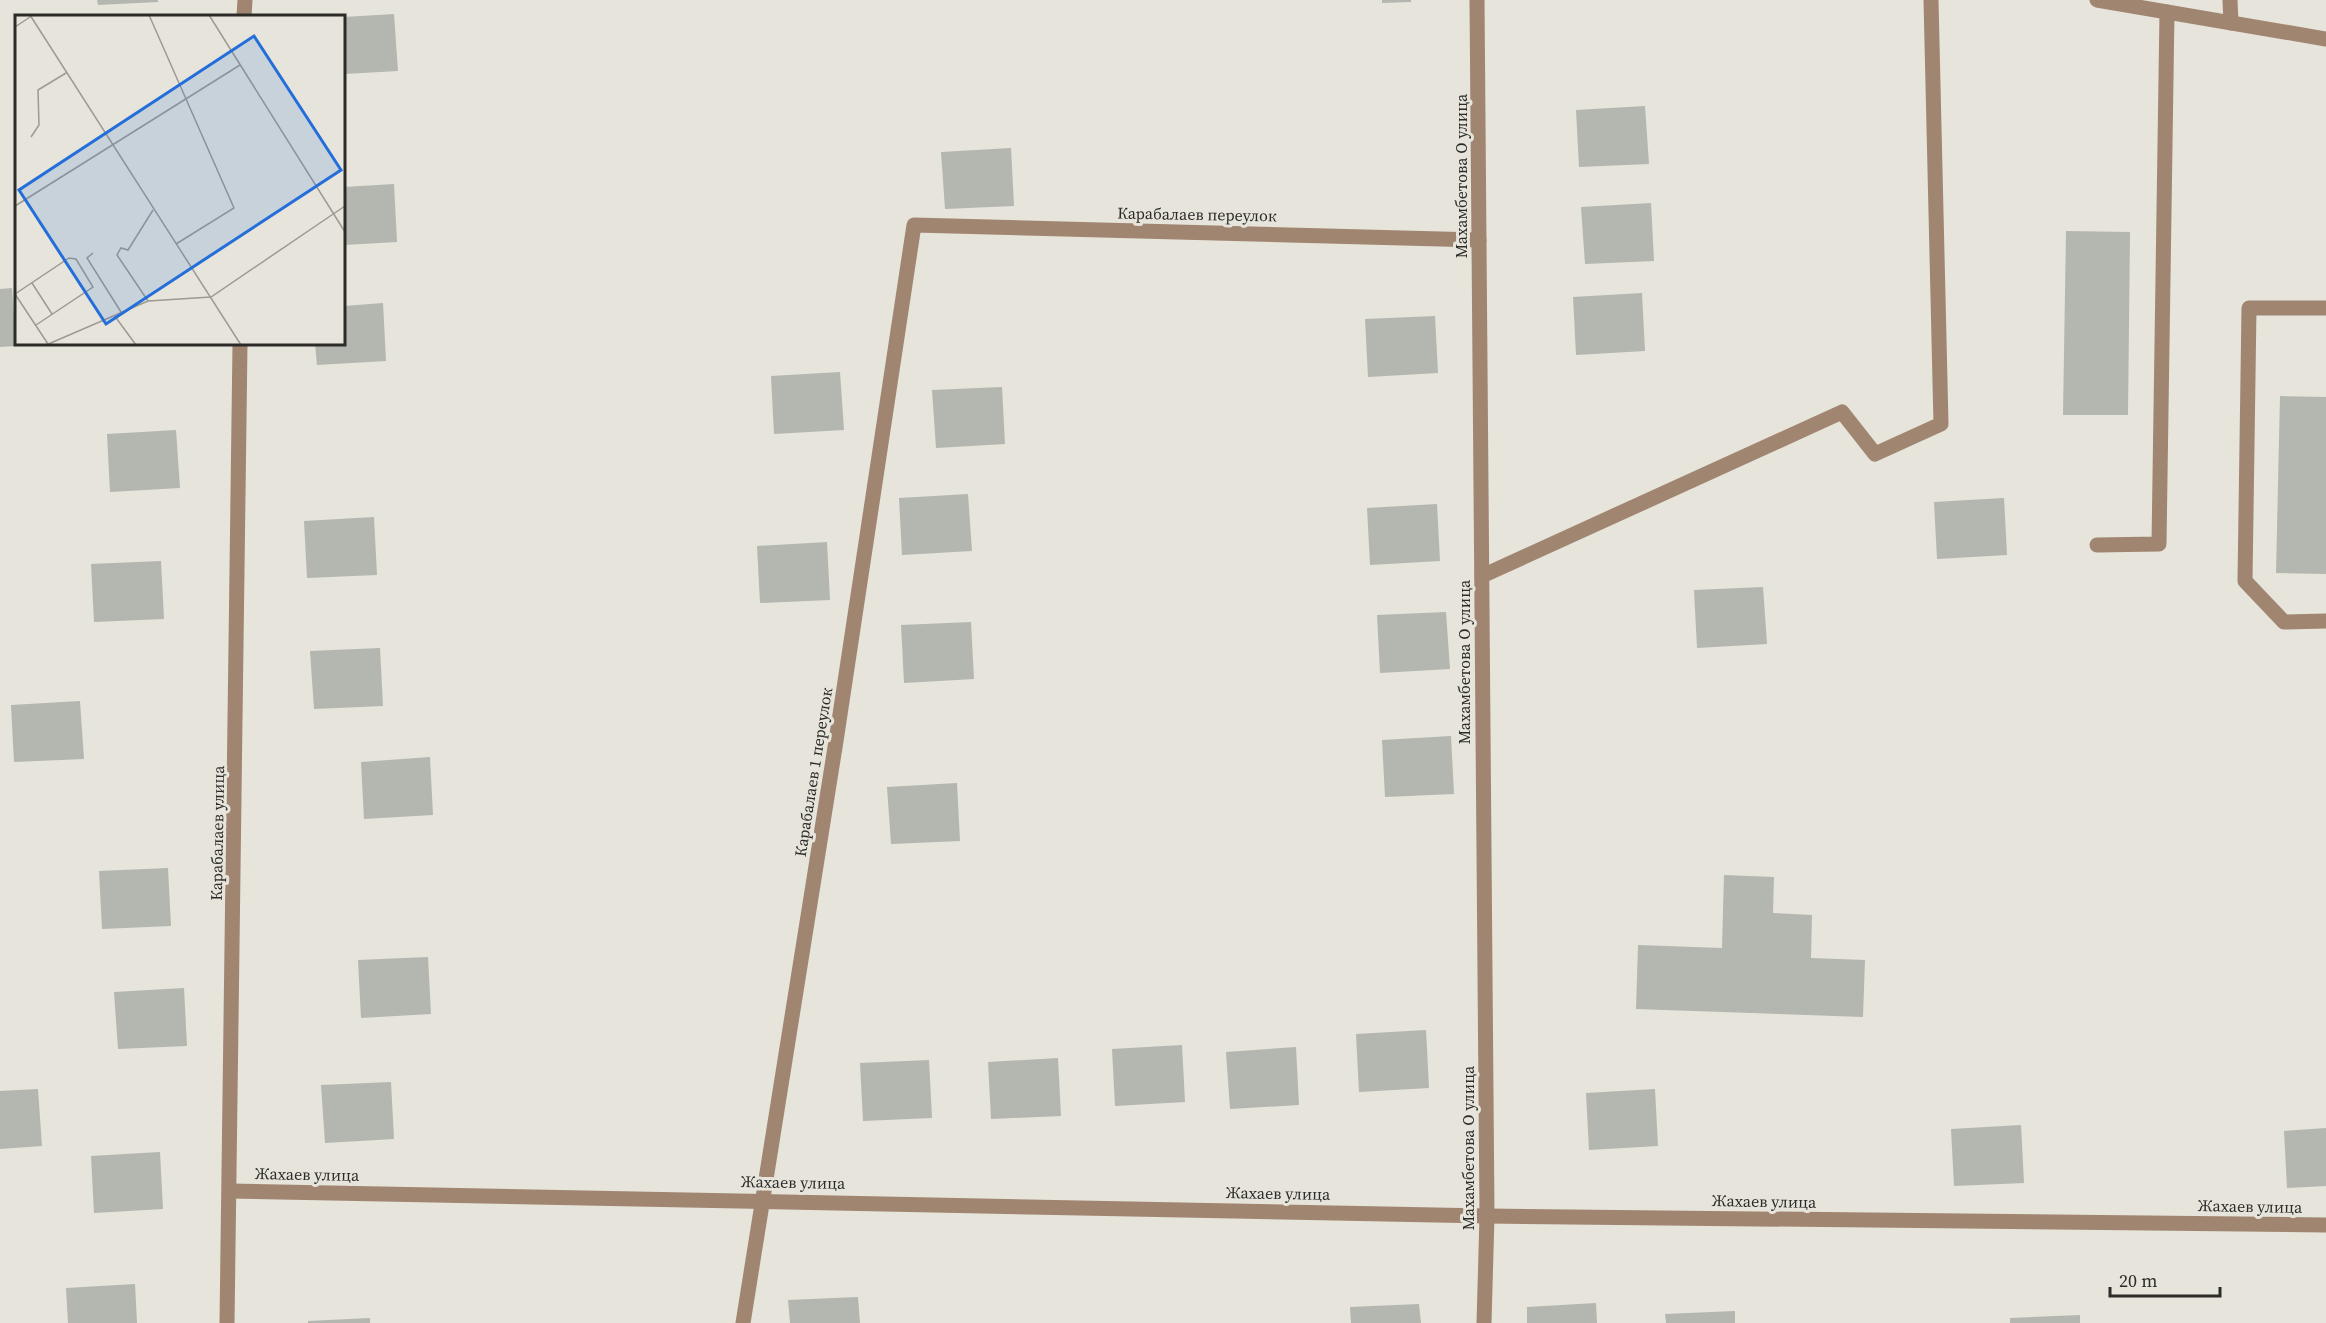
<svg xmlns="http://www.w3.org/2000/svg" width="2326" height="1323" viewBox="0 0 2326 1323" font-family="'Source Serif 4',serif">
<rect width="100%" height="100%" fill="#e6e4db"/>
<g fill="#b3b7af">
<path d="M97,0H158V2L98,5Z"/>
<path d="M1382,0H1411V2L1382,3Z"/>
<path d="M394,14L398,71L344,74V17Z"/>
<path d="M1645,106L1649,164L1579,167L1576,110Z"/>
<path d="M1011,148L1014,206L945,209L941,152Z"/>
<path d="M394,184L397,242L344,245V187Z"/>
<path d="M1651,203L1654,261L1585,264L1581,207Z"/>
<path d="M2066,231L2130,232L2128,415H2063Z"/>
<path d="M12,288L16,346L0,347V289Z"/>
<path d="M1642,293L1645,351L1576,355L1573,297Z"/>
<path d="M383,303L386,361L317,365L315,344H344V306Z"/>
<path d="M1435,316L1438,373L1368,377L1365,319Z"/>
<path d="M840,372L844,430L774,434L771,376Z"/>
<path d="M1002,387L1005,444L936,448L932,390Z"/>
<path d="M2280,396L2326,397V574L2276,573Z"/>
<path d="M176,430L180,488L110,492L107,434Z"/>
<path d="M968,494L972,551L902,555L899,498Z"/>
<path d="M2004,498L2007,555L1937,559L1934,502Z"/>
<path d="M1437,504L1440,561L1370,565L1367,508Z"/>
<path d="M374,517L377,575L307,578L304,521Z"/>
<path d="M827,542L830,600L760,603L757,546Z"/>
<path d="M161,561L164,619L94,622L91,564Z"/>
<path d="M1763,587L1767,644L1697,648L1694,590Z"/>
<path d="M1446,612L1450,669L1380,673L1377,615Z"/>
<path d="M971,622L974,679L904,683L901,625Z"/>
<path d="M380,648L383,706L314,709L310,651Z"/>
<path d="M80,701L84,759L14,762L11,705Z"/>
<path d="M1451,736L1454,794L1385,797L1382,740Z"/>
<path d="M430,757L433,815L364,819L361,762Z"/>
<path d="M957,783L960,841L891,844L887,787Z"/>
<path d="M168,868L171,926L102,929L99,871Z"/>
<path d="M1724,875L1774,877L1773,913L1812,915L1811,958L1865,960L1863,1017L1636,1009L1638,945L1722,948Z"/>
<path d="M428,957L431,1014L361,1018L358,960Z"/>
<path d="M184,988L187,1046L118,1049L114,992Z"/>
<path d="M1426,1030L1429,1088L1359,1092L1356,1034Z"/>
<path d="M1182,1045L1185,1102L1115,1106L1112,1049Z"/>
<path d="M1296,1047L1299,1105L1230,1109L1226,1052Z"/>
<path d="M1058,1058L1061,1116L991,1119L988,1062Z"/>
<path d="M929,1060L932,1118L863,1121L860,1063Z"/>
<path d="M391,1082L394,1139L325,1143L321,1085Z"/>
<path d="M38,1089L42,1146L0,1149V1091Z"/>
<path d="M1655,1089L1658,1146L1589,1150L1586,1093Z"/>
<path d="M2021,1125L2024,1183L1954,1186L1951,1129Z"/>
<path d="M2326,1128V1186L2287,1188L2284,1131Z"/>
<path d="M160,1152L163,1209L94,1213L91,1156Z"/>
<path d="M135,1284L137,1323H68L66,1288Z"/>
<path d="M858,1297L860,1323H790L788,1300Z"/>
<path d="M1596,1303L1597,1323H1527V1307Z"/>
<path d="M1419,1304L1421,1323H1351L1350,1307Z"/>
<path d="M1735,1311V1323H1666L1665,1314Z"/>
<path d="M2080,1315V1323H2010V1318Z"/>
<path d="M370,1318V1323H308V1321Z"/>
</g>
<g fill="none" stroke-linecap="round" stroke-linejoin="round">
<g stroke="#a08570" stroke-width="15">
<path d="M1477,0L1487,1216L1484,1323"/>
<path d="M2097,0L2326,39"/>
<path d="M2230,0L2231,23"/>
<path d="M244,16L245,0"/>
<path d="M2326,308H2249L2245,581L2284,622L2326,621"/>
<path d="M2097,545L2159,544L2167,12"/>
<path d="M1482,576L1842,412L1875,454L1941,424L1931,0"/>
<path d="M230,1191L1487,1216L2326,1225"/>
<path d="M227,1323L240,344"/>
<path d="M743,1323L836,741L914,225L1479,240"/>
</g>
</g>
<g text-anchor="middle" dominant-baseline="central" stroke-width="6" stroke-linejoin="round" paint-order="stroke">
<g font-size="16" fill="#2c2b28" stroke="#e6e4db">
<text transform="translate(1461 176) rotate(-90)">Махамбетова О улица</text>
<text transform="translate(1197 214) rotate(1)">Карабалаев переулок</text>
<text transform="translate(1464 662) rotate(-90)">Махамбетова О улица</text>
<text transform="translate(813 772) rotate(-81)">Карабалаев 1 переулок</text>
<text transform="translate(217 833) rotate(-89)">Карабалаев улица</text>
<text transform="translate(1468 1148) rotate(-90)">Махамбетова О улица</text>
<text transform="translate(307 1174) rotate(1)">Жахаев улица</text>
<text transform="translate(793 1182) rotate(1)">Жахаев улица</text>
<text transform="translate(1278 1193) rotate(1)">Жахаев улица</text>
<text transform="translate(1764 1201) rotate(1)">Жахаев улица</text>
<text transform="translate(2250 1206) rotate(1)">Жахаев улица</text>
</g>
</g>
<g transform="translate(15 15)">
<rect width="330" height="330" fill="#e6e4db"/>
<path fill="none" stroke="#9c9a93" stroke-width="1.5" d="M15,0L226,330M134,0L219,193L161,229M194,0L330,217M0,12L18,0M16,122L24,110L23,75L51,58M0,191L225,50M78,238L72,243L106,297M17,268L37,299M0,279L54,243L61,244L78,272L21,310M0,279L33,329M133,286L102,240L106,233L113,235L138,195M99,300L121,330M31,330L133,286L196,282L330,191"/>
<path fill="#246eda" fill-opacity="0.15" stroke="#246eda" stroke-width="3" d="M239,21L326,155L91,309L4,175Z"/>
<rect width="330" height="330" fill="none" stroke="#2c2b28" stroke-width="3"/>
</g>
<path d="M2110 1287v9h110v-9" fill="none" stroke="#2c2b28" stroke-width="3"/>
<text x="2119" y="1287" font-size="18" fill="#2c2b28" stroke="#e6e4db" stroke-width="4.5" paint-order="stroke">20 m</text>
</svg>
